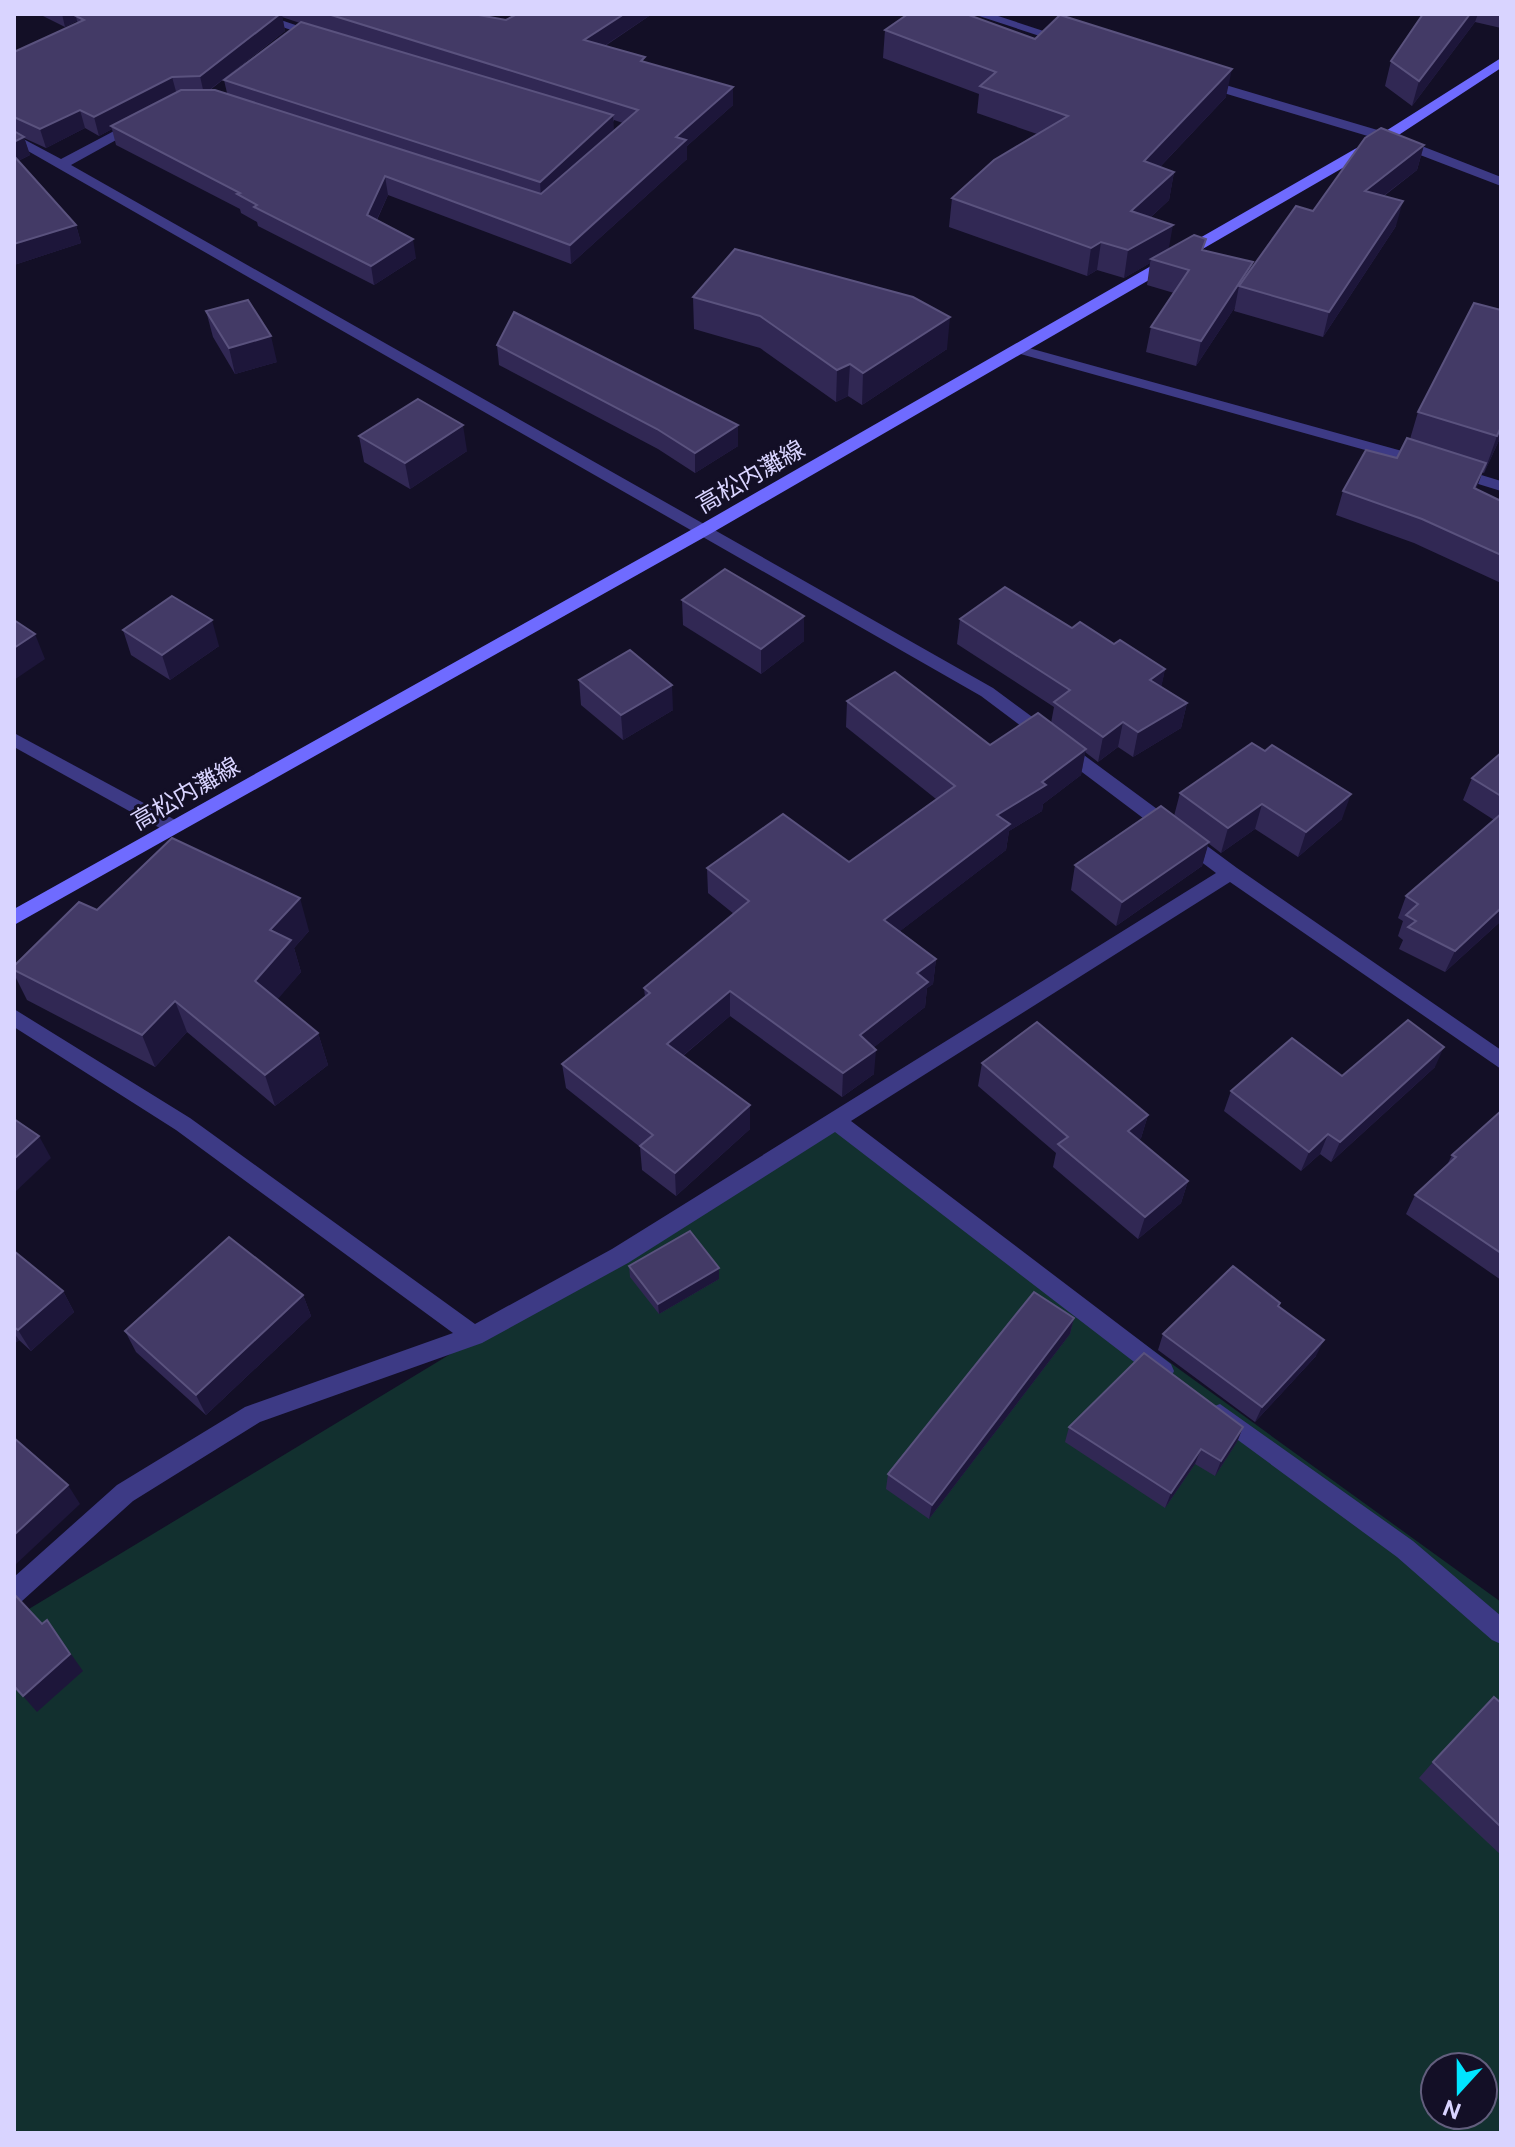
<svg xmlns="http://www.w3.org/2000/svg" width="1515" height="2147" viewBox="0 0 1515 2147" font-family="'Public Sans','Noto Sans JP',sans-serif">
<rect width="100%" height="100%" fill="#130f26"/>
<path fill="#12302f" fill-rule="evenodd" d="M836,1121L1501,1602V2133H14V1618ZM1435,2067H1483V2115H1435Z"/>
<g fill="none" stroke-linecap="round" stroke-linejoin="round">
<g fill="#3d3a85" fill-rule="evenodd">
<path d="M244,14H263L325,35L315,38Z"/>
<path d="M973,14H992L1074,41L1064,44Z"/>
<path d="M1202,78L1391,134L1501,177V186L1381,140L1197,85L1196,82Z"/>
<path d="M133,121L145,124L71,165L993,688L1237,868L1501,1050V1069L1230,882L851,1121L1171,1364L1174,1371L1171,1378L1163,1381L1155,1378L835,1132L628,1263L482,1343L260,1422L133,1501L22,1601L14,1604V1577L117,1485L245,1407L453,1333L176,1130L14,1027V1009L190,1118L475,1324L612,1249L1216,873L981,696L14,143V134L61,159Z"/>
<path d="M1018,345L1431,459L1433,462L1425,467L1419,465L1013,352L1011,349Z"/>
<path d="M1455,467L1501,481V491L1449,475L1447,472Z"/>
<path d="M14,733L179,822L182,827L179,832H167L14,747Z"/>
<path d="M1220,1404L1413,1541L1501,1616V1644L1492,1640L1397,1557L1212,1421L1209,1414L1212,1407Z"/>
</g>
<path fill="#6f6bff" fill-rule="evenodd" d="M1501,58V68L1391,140L710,534L14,925V909L698,526L1381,134Z"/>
</g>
<g fill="#312854" fill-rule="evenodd">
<path d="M39,14H473L506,20L517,14H652L605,46L645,62L733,87V105L687,146V159L571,264L388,195L377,220L416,258L374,285L258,226L257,222L241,213L240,209L116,145L112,129L99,136L85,128L46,148L24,138L30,155L18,161L76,225L81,243L14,265V52L78,23L77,21L65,27ZM282,17L300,23L224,80L227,93L210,90L285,31ZM614,120L623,123L606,138Z"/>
<path d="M1423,14H1501V28L1475,22L1412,106L1385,86L1391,61Z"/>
<path d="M885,30L1035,39L1226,97L1160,167L1174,172L1169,200L1151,217L1168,250H1204L1251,269L1313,211L1424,145L1417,170L1384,196L1396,226L1323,337L1234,311L1235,307L1196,366L1146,352L1151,327L1174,293L1147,285L1150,263L1124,278L1097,270L1087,276L949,227L952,198L1037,134L977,113L979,94L883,58Z"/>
<path d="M693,297L947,349L862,405L848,396L836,402L760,348L694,329Z"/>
<path d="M206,311L277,362L235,374L213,337Z"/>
<path d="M497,345L738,446L695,473L658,449L499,365Z"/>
<path d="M1418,412L1501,436L1484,473L1482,472L1476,489L1501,501V583L1414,543L1336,515L1343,491L1397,458L1410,439Z"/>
<path d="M359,436L467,451L410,489L364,462Z"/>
<path d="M682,600L804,616V641L761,674L683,625Z"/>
<path d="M960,619L1072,628L1114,644L1165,669L1161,687L1187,703L1181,728L1133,757L1118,747L1098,762L1085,752L1081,775L1043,804L1042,811L1009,831L1006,850L900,931L936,959L933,984L927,988L925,1007L874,1047V1074L842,1097L730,1016L683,1056L750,1129L676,1196L642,1170L640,1147L566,1088L562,1064L645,997L644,988L734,914L708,893L707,868L849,862L936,799L846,727L847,701L990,745L1051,723L1054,707L957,644Z"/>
<path d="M123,630L219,646L170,680L131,655Z"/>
<path d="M579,680L673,710L623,740L581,705Z"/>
<path d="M1252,743L1342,819L1298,857L1255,829L1221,853L1208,843L1202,866L1116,926L1071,890L1075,865L1174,816L1180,793Z"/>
<path d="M1501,753V921L1445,972L1399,949L1403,940L1398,936L1403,921L1398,918L1406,896L1494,820L1463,800L1472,778Z"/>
<path d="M97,910L309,931L294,948L301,972L277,999L318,1033L328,1065L275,1106L187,1032L155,1067L27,1000L14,974V966Z"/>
<path d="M982,1063L1148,1115L1141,1138L1138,1140L1188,1181L1181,1203L1138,1239L1053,1167L1056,1153L978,1086Z"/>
<path d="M1435,1067L1331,1162L1320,1154L1301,1171L1224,1111L1231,1091L1342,1076Z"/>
<path d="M1501,1111V1280L1406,1214L1415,1195L1447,1165L1452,1155Z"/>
<path d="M14,1251L63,1291L74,1312L31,1351L19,1340L14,1344Z"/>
<path d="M629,1266L719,1268V1279L659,1314L630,1277Z"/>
<path d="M303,1295L311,1316L206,1415L136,1352L125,1331Z"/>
<path d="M1279,1307L1316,1356L1255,1422L1158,1350L1163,1334Z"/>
<path d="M1074,1318L1070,1334L929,1519L886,1489L888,1474Z"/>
<path d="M1069,1427H1243L1237,1442L1215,1476L1195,1464L1165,1508L1065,1442Z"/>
<path d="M1501,1703V1855L1419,1778L1433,1762Z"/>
</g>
<g fill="#1d163a">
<path d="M62,14H94L76,16L77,21L65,27Z"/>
<path d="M280,14H282L285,31L204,94L200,76Z"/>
<path d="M624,14H652L586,58L584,40Z"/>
<path d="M1470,14H1478L1475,22L1412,106L1419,81Z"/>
<path d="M1232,69L1226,97L1139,189L1144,161Z"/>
<path d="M172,77L177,95L111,126L112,129L99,136L94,117Z"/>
<path d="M733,87V105L687,146V159L571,264L570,245L676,137Z"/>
<path d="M80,110L85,128L46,148L40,129Z"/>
<path d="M613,115L614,130L541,198L540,182Z"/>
<path d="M24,137L30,155L14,163V142Z"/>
<path d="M1424,145L1417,170L1358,215L1365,191Z"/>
<path d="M1174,172L1169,200L1127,239L1131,211Z"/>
<path d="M385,176L388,195L370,234L367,215Z"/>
<path d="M1403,201L1396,226L1323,337L1329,312Z"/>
<path d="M76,225L81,243L14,265V244Z"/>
<path d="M1173,225L1168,253L1151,259L1150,263L1124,278L1128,250Z"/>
<path d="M413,239L416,258L374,285L371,266Z"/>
<path d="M1101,242L1097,270L1087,276L1091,248Z"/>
<path d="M1253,262L1247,288L1239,286L1235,307L1196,366L1201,341Z"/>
<path d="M950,317L947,349L862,405L863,373Z"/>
<path d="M271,336L277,362L235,374L229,348Z"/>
<path d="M850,364L848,396L836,402L837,370Z"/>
<path d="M463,425L467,451L410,489L405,463Z"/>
<path d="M738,425V446L695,473V453Z"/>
<path d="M1501,427V436L1484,473L1497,436Z"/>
<path d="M1486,463L1477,487L1465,512L1474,488Z"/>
<path d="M804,616V641L761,674V649Z"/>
<path d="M212,620L219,646L170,680L162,655Z"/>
<path d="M35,634L45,659L14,680V648Z"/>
<path d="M1165,669L1160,694L1150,680Z"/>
<path d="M672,685L673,710L623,740L621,715Z"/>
<path d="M1187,703L1181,728L1133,757L1138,732Z"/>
<path d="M1123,722L1118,747L1098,762L1103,737Z"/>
<path d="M1086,749L1081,775L1043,804L1042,811L1009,831L1006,850L882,945L884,920L997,815Z"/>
<path d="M1351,794L1342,819L1298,857L1306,832Z"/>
<path d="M1262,804L1255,829L1221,853L1228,828Z"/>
<path d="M1209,842L1202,866L1116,926L1122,902Z"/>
<path d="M300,898L309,931L294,948L301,972L266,1013L255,981L270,930Z"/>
<path d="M1501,908V921L1445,972L1455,951Z"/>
<path d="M936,959L933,984L927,988L925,1007L859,1059L860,1035L917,973Z"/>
<path d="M730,991V1016L668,1068L667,1044Z"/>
<path d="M175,1001L187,1032L155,1067L142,1035Z"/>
<path d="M318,1033L328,1065L275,1106L265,1075Z"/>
<path d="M1444,1047L1435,1067L1331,1162L1340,1142Z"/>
<path d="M876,1050L874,1074L842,1097L843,1073Z"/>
<path d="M750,1105V1129L676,1196L675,1173Z"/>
<path d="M1148,1115L1141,1138L1122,1154L1128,1131Z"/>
<path d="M1328,1134L1320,1154L1301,1171L1309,1152Z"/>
<path d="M39,1136L51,1158L14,1193V1159Z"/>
<path d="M1188,1181L1181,1203L1138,1239L1145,1217Z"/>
<path d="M719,1268V1279L659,1314L658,1304Z"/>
<path d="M63,1291L74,1312L31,1351L18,1330Z"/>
<path d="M303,1295L311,1316L206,1415L196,1395Z"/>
<path d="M1074,1318L1070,1334L929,1519L932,1505Z"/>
<path d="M14,1333L19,1340L14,1344Z"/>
<path d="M1324,1340L1316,1356L1255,1422L1262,1407Z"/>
<path d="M1243,1427L1237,1442L1215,1476L1221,1461Z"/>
<path d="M1201,1449L1195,1464L1165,1508L1171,1493Z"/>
<path d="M68,1485L80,1504L14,1566V1535Z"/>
<path d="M47,1620L83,1671L37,1712L23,1696Z"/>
</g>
<g fill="#433a66" stroke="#5a527e" stroke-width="2">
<path d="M80,14H280L200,76L172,77L94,117L80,110L40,129L14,117V52L84,20L76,16Z"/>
<path d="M328,14H473L506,20L517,14H624L584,40L645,57L641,61L733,87L676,137L686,140L570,245L385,176L367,215L413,239L371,266L254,207L257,205L237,194L240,193L111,126L181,90H215L541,194L638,110Z"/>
<path d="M908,14H966L1035,39L1060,15L1232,69L1144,161L1174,172L1131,211L1173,225L1128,250L1101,242L1091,248L952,198L994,160L1068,116L980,86L996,72L885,30Z"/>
<path d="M1423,14H1470L1419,81L1391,61Z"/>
<path d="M301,22L613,115L540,182L224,80Z"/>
<path d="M1381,128L1424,145L1365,191L1403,201L1329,312L1239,286L1296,206L1313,211L1365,138Z"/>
<path d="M14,131L24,137L14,142Z"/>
<path d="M14,156L76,225L14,244Z"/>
<path d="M1194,235L1206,239L1202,250L1253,262L1201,341L1151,327L1189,270L1151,259Z"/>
<path d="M735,249L913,297L950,317L863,373L850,364L837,370L760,316L693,297Z"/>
<path d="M248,300L271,336L229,348L206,311Z"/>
<path d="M1474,303L1501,310V427L1497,436L1418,412Z"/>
<path d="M514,312L738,425L695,453L657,429L497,345Z"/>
<path d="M418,399L463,425L405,463L359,436Z"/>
<path d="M1407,438L1486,463L1474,488L1501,501V555L1422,519L1343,491L1366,450L1397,458Z"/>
<path d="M725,569L804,616L761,649L682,600Z"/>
<path d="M1005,587L1072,628L1080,622L1114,644L1120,640L1165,669L1150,680L1187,703L1138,732L1123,722L1103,737L1054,702L1070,690L960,619Z"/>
<path d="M172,596L212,620L162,655L123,630Z"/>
<path d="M14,620L35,634L14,648Z"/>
<path d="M630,650L672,685L621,715L579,680Z"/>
<path d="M895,672L990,745L1038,713L1086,749L1042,782L1046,785L997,815L1010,824L884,920L936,959L917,973L928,982L860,1035L876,1050L843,1073L730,991L667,1044L750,1105L675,1173L640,1146L653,1135L562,1064L650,993L644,988L749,901L707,868L783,814L849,862L955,786L847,701Z"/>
<path d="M1252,743L1265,751L1272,745L1351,794L1306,832L1262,804L1228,828L1180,793Z"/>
<path d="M1501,753V796L1472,778Z"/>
<path d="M1161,806L1209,842L1122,902L1075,865Z"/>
<path d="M1501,814V908L1455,951L1408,927L1416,921L1406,915L1418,904L1406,896Z"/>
<path d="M172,838L300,898L270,930L291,940L255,981L318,1033L265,1075L175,1001L142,1035L14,970V966L79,902L97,910Z"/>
<path d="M1408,1020L1444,1047L1340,1142L1328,1134L1309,1152L1231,1091L1292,1038L1342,1076Z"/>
<path d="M1037,1022L1148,1115L1128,1131L1188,1181L1145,1217L1058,1144L1068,1137L982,1063Z"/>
<path d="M1501,1111V1253L1415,1195L1456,1157L1452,1155Z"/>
<path d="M14,1119L39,1136L14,1159Z"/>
<path d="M690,1231L719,1268L658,1304L629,1266Z"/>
<path d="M229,1237L303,1295L196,1395L125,1331Z"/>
<path d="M14,1251L63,1291L18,1330L14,1327Z"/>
<path d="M1233,1266L1280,1303L1278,1306L1324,1340L1262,1407L1163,1334Z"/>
<path d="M1034,1292L1074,1318L932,1505L888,1474Z"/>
<path d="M1144,1353L1243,1427L1221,1461L1201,1449L1171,1493L1069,1427Z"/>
<path d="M14,1438L68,1485L14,1535Z"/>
<path d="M14,1594L42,1624L47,1620L70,1654L23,1696L14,1686Z"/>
<path d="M1494,1697L1501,1703V1827L1433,1762Z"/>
</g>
<g text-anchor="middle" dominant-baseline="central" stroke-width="6" stroke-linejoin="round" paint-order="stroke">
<g font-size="24" fill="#d9d4ff" stroke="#130f26">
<text transform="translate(750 476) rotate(-30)">高松内灘線</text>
<text transform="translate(185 793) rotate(-30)">高松内灘線</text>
</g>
</g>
<rect width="1515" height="2147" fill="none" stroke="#d9d4ff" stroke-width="32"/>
<g transform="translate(1459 2091) rotate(201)"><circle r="38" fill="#130f26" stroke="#625e7d" stroke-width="2"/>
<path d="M0-6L14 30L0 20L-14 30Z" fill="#00e5ff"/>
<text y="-12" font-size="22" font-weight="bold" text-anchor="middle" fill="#d9d4ff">N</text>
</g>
</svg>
